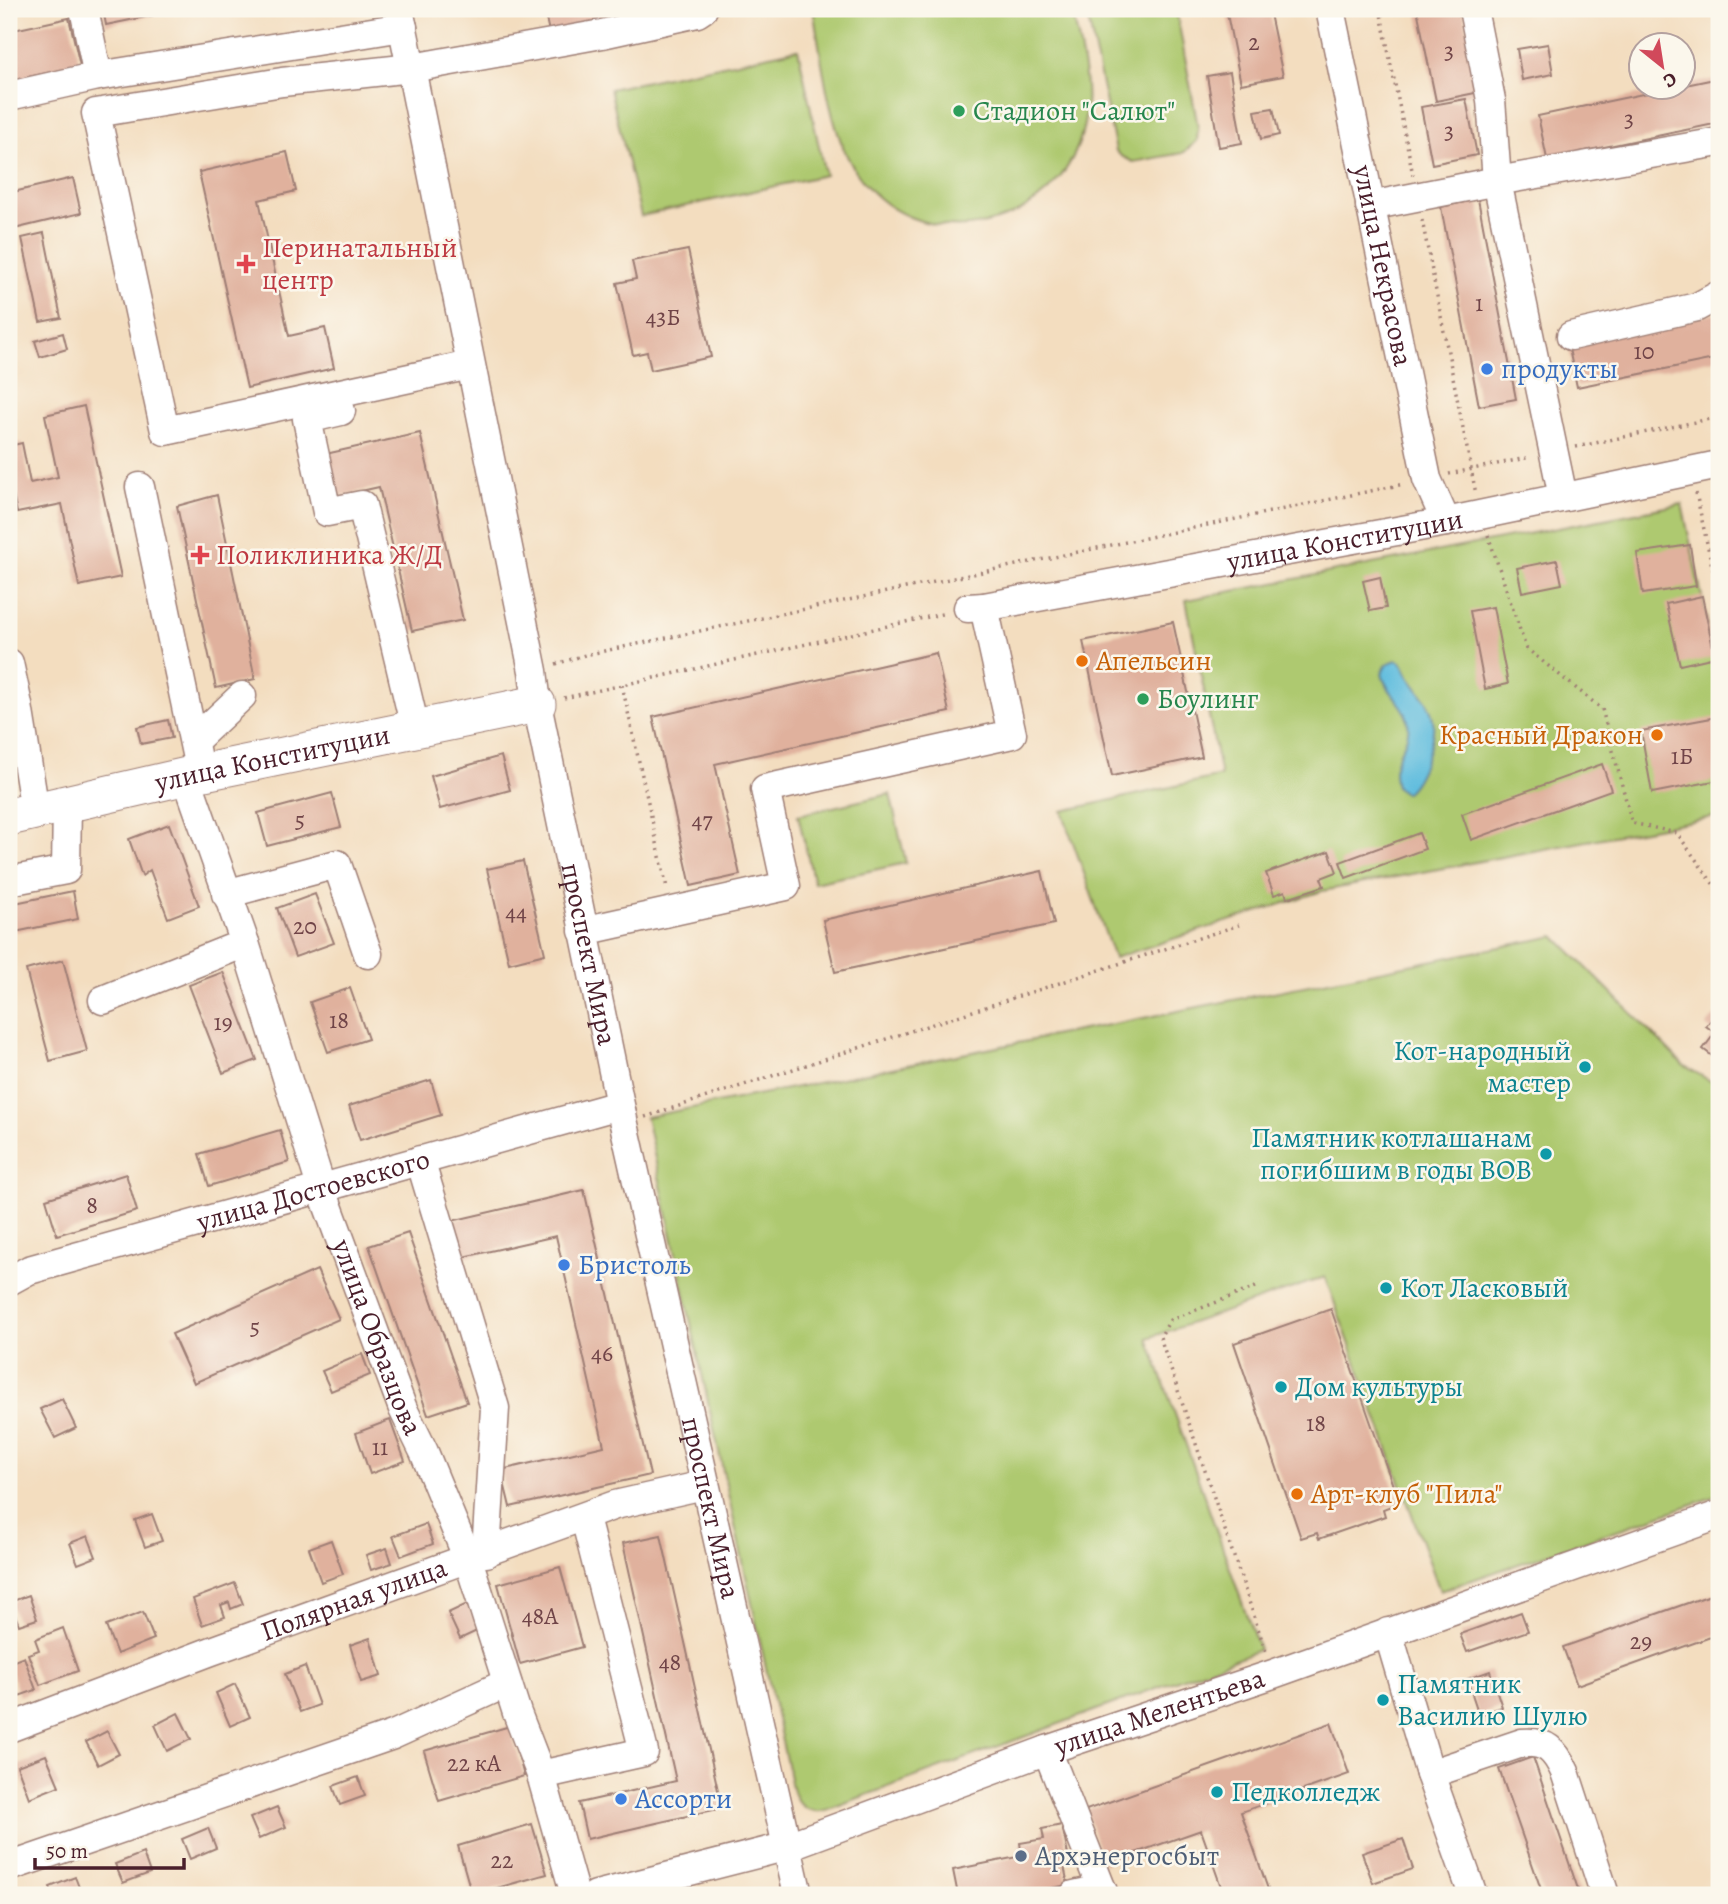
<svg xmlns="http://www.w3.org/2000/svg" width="1728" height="1904" viewBox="0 0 1728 1904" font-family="Alegreya,serif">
<rect width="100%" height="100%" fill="#fbf7ec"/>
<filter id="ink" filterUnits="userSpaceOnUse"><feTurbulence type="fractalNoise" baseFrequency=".0143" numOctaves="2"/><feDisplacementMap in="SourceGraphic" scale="14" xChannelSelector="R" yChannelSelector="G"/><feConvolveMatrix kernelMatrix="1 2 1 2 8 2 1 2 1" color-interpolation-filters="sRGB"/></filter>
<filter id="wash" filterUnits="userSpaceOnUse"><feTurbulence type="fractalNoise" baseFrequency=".00686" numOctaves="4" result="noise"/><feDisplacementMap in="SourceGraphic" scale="28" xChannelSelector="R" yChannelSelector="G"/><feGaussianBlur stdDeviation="1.57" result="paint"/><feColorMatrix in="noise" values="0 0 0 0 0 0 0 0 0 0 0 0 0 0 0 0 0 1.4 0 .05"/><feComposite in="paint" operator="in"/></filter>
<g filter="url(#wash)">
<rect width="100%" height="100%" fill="#f3ddbf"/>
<g fill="#aec970" stroke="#7c744e" stroke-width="2">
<path d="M813,9H1072C1079,46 1092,86 1084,124C1063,234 912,266 853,167C828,126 822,57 813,9Z"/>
<path d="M1089,9H1176L1198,127L1197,141L1183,153L1133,162L1121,156L1116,151L1088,18Z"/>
<path d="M798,49L825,175L641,216L610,89Z"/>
<path d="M1682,504L1719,676V816L1322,891L1114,958L1062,811L1221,776L1186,600Z"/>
<path d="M890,794L906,863L814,883L798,815Z"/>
<path d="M1555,936L1683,1065L1719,1086V1495L1440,1591L1325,1277L1148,1338L1259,1650L826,1810C810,1814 799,1807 793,1792L646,1117Z"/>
</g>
<path fill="#60bdde" stroke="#556e84" stroke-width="2" d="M1397,660C1405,664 1404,670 1409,677C1418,690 1430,702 1433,719C1436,738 1420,782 1405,793L1396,787C1395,782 1394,776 1394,771C1397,748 1416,738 1405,712C1398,696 1363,670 1397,660Z"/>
<g id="blocks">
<g fill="#e0b19d">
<path d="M103,9H179V10L106,25Z"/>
<path d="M544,9H688L551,41Z"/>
<path d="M1226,9H1269L1283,76L1241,84Z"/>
<path d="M1417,9H1463L1480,92L1436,101Z"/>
<path d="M69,18L80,66L9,81V31Z"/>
<path d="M1548,44L1553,74L1522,80L1517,49Z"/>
<path d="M1230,72L1242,143L1219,147L1207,76Z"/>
<path d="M1719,78V123L1547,159L1538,116Z"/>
<path d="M1466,99L1477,155L1432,164L1421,107Z"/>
<path d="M1273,108L1279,135L1261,139L1255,111Z"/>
<path d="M287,152L296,191L259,200L289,336L325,328L334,368L247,388L199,172Z"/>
<path d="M73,178L81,213L14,229L9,207V193Z"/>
<path d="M1478,199L1516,399L1479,406L1441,207Z"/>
<path d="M44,233L61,318L40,322L22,238Z"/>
<path d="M688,250L711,357L651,370L647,352L633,355L617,283L636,279L632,261Z"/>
<path d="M1719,313V358L1577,387L1568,344Z"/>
<path d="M63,333L67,349L40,357L35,341Z"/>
<path d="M84,406L121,577L79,586L62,504L17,513L9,474V446L22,443L30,483L58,477L45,415Z"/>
<path d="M420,433L463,620L412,631L379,487L330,498L321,455Z"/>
<path d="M217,495L255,679L216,688L177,506Z"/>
<path d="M1690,545L1696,586L1643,594L1637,553Z"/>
<path d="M1557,560L1562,584L1522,592L1517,568Z"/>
<path d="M1380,577L1386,608L1370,611L1363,581Z"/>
<path d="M1702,596L1715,657L1680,665L1666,604Z"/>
<path d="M1493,607L1508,684L1485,689L1470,611Z"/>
<path d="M1173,622L1202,757L1112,776L1083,641Z"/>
<path d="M936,653L949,712L715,764L740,875L691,886L653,717Z"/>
<path d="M1717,717L1719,730V780L1652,793L1641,731Z"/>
<path d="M168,720L172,738L141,744L137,727Z"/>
<path d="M501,756L510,790L440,809L431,776Z"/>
<path d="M1602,764L1611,790L1471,840L1462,814Z"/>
<path d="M332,793L341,827L267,846L258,813Z"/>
<path d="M169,824L199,906L168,918L150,870L142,876L129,839Z"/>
<path d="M1419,833L1425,849L1346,878L1340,862Z"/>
<path d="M1329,851L1337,872L1321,878L1324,886L1287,898L1285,891L1274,895L1266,873Z"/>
<path d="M523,861L545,954L509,963L487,869Z"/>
<path d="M1042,871L1054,924L835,972L823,920Z"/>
<path d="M73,891L78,919L15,932L10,904Z"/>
<path d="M315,894L334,943L295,957L277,908Z"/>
<path d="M63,960L87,1051L50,1061L26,970Z"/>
<path d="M223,972L257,1060L223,1073L189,985Z"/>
<path d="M350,988L368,1039L328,1052L310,1002Z"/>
<path d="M1716,1014L1719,1017V1061L1703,1049L1715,1033L1706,1026Z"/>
<path d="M431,1080L441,1115L360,1140L349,1106Z"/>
<path d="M280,1130L289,1162L209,1186L199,1154Z"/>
<path d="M126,1174L137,1211L57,1235L46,1199Z"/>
<path d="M584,1190L650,1475L510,1507L501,1470L604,1446L556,1236L455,1259L447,1222Z"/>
<path d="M408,1233L467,1402L428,1415L369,1246Z"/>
<path d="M317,1270L339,1319L194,1383L172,1334Z"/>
<path d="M1331,1309L1399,1503L1383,1509L1385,1516L1319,1539L1317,1533L1301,1538L1234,1343Z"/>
<path d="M362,1354L370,1375L331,1391L322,1371Z"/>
<path d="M62,1399L76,1428L55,1438L40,1409Z"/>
<path d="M390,1420L405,1461L370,1474L356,1433Z"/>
<path d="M152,1514L162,1541L145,1547L135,1520Z"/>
<path d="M426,1524L433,1544L401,1556L393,1536Z"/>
<path d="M661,1535L722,1808L587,1839L579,1803L676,1781L623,1543Z"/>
<path d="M88,1536L96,1557L78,1564L70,1543Z"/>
<path d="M331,1540L343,1574L321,1582L309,1548Z"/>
<path d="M387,1548L392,1563L371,1570L366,1555Z"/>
<path d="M560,1567L582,1647L520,1664L498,1584Z"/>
<path d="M235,1583L243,1604L231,1609L229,1602L221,1605L225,1617L202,1625L193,1599Z"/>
<path d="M1719,1592V1634L1577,1685L1563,1647Z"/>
<path d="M29,1595L37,1619L19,1625L10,1602Z"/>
<path d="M467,1604L479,1630L460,1639L448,1613Z"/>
<path d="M143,1612L154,1639L117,1654L106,1626Z"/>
<path d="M1521,1612L1528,1631L1467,1652L1460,1634Z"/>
<path d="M63,1628L78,1671L40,1685L28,1654L39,1650L35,1639Z"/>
<path d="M370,1638L381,1676L361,1682L350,1645Z"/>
<path d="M24,1657L36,1690L19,1696L9,1663Z"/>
<path d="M305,1666L319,1705L300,1712L285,1674Z"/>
<path d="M1490,1671L1502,1707L1479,1715L1467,1679Z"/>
<path d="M235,1684L250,1717L230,1726L216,1693Z"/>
<path d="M178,1713L191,1739L167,1751L155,1725Z"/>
<path d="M1331,1723L1349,1774L1241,1812L1270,1895H1224L1201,1830L1104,1864L1086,1810Z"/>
<path d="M510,1726L524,1776L439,1801L424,1751Z"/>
<path d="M107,1731L119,1754L98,1765L86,1742Z"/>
<path d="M46,1755L59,1786L29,1798L17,1766Z"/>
<path d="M1533,1757L1580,1895H1543L1499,1769Z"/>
<path d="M358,1777L365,1796L340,1805L333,1786Z"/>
<path d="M277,1807L286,1827L259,1839L250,1818Z"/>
<path d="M532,1824L547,1874L472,1895L458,1846Z"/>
<path d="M1062,1825L1068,1855L1062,1856L1068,1885L1015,1895H958L953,1870L1022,1856L1020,1843L1044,1839L1042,1829Z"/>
<path d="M208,1828L216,1848L190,1859L182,1839Z"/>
<path d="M1403,1839L1413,1869L1373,1883L1362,1853Z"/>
<path d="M143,1853L150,1873L123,1883L115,1864Z"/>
<path d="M75,1877L82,1895H53L50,1887Z"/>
</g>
</g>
</g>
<g filter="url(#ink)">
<use href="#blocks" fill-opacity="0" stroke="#9e7e75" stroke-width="2"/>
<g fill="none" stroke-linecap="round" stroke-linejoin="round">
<g stroke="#9e7e75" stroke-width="31">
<g id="minor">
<path id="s1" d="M399,9L533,671L537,704L624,1124L798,1895"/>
<path id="s2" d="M1330,9L1427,479L1446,522"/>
<path d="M98,76L403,27"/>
<path d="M9,96L98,76L84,9"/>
<path d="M1370,206L1497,181L1491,100L1473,9"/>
<path d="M1571,336L1697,307L1719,295"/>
<path d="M470,365L165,431L96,113L282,82L412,68L602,34L697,13L703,9"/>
<path d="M341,411L307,419L327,512L362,505L415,728"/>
<path d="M140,487L200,773"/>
<path d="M1563,497L1497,181L1719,142"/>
<path id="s3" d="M968,608L984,607L1446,522L1719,465"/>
<path d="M9,663L18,705L35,811"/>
<path d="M194,741L242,696"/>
<path id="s4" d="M186,776L245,943L322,1190L403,1409L424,1452L468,1559L517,1713L541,1775L575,1895"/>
<path d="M9,881L66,870L67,803"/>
<path d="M226,894L337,864L368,954"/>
<path d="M583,931L786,886L765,789L1012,734L984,607"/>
<path d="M103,1000L245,943"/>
<path d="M420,1160L495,1408L486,1553"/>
<path id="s5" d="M9,1281L29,1270L619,1105"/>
<path d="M1388,1632L1430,1774L1473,1895"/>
<path id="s6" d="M9,1728L209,1652L615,1505L704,1485"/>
<path d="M1047,1750L1104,1895"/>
<path d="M1430,1774L1522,1743C1546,1741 1555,1750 1565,1772L1605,1895"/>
<path d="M541,1775L644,1752L585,1518"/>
<path d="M9,1867L393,1735L507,1683"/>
<path id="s7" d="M596,1895L788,1846L1047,1750L1273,1674L1719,1515"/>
<path d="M1074,1895L1102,1889"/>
</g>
</g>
<g stroke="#9e7e75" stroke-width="39">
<g id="major">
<path id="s8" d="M9,817L200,773L537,704"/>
</g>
</g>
<g stroke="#9e7e75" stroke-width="3.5" stroke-dasharray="2 5" stroke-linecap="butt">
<path d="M1380,9L1413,175"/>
<path d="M1422,220L1476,494"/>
<path d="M1576,447L1719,417"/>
<path d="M1449,474L1531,457"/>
<path d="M1696,493L1719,598"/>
<path d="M1488,535L1526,648L1602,709L1632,823L1677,833L1719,892"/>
<path d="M556,664L585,655L1404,484"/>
<path d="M622,685L667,888"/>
<path d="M564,698L946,613"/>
<path d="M645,1117L1239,925"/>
<path d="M1256,1287L1170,1320L1160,1337L1266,1652"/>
</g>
<use href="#minor" stroke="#fff" stroke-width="28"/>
<use href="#major" stroke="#fff" stroke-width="37"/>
</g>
</g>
<g fill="#2e9e5b" stroke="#fbf7ec" stroke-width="2.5">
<circle cx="959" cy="111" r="7"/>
<circle cx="1143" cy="699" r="7"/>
</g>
<g fill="#e0444e" stroke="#fbf7ec" stroke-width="2.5">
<path d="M242.5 253.5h7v7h7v7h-7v7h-7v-7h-7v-7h7z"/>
<path d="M196.5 544.5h7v7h7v7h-7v7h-7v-7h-7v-7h7z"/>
</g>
<g fill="#3f7fe0" stroke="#fbf7ec" stroke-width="2.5">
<circle cx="1487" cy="369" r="7"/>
<circle cx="564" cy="1265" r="7"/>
<circle cx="621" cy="1799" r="7"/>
</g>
<g fill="#e8710a" stroke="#fbf7ec" stroke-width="2.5">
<circle cx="1082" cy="661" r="7"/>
<circle cx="1657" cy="735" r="7"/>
<circle cx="1297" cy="1494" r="7"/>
</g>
<g fill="#0f9aa8" stroke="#fbf7ec" stroke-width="2.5">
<circle cx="1585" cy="1067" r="7"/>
<circle cx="1546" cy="1154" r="7"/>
<circle cx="1386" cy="1288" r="7"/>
<circle cx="1281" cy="1387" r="7"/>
<circle cx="1383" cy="1700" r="7"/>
<circle cx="1217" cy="1792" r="7"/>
</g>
<circle fill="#5c6f8a" stroke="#fbf7ec" stroke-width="2.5" cx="1021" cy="1856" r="7"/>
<g text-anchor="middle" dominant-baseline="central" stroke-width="5" stroke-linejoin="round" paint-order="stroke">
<g font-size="24" fill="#704448">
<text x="1254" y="42">2</text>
<text x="1449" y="51">3</text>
<text x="1629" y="119">3</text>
<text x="1449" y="131">3</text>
<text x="1479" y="303">1</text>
<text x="663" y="317">43Б</text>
<text x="1644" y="351">10</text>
<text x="1682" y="756">1Б</text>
<text x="300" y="820">5</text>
<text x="702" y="820">47</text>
<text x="516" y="912">44</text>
<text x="305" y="926">20</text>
<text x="339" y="1020">18</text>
<text x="223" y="1022">19</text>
<text x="92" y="1205">8</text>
<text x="255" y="1327">5</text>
<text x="602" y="1353">46</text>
<text x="1316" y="1423">18</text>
<text x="380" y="1447">11</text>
<text x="540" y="1616">48А</text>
<text x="1641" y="1641">29</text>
<text x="670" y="1662">48</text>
<text x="474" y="1763">22 кА</text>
<text x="502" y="1860">22</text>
</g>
<g font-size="28" fill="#27864d" stroke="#fbf7ec" text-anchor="start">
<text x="973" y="111">Стадион "Салют"</text>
<text x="1157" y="699">Боулинг</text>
</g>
<g font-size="28" fill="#be3a42" stroke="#fbf7ec" text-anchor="start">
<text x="262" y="248">Перинатальный<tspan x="262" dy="32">центр</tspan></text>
<text x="216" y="555">Поликлиника Ж/Д</text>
</g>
<g font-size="28" fill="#4a1f2b" stroke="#fbf7ec">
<text stroke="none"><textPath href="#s2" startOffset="262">улица Некрасова</textPath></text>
<text stroke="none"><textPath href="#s3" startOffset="383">улица Конституции</textPath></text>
<text stroke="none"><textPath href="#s8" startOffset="270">улица Конституции</textPath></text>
<text stroke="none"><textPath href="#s1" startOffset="964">проспект Мира</textPath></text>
<text stroke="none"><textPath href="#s5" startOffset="318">улица Достоевского</textPath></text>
<text stroke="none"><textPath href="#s4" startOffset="593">улица Образцова</textPath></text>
<text stroke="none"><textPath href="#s1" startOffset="1531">проспект Мира</textPath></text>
<text stroke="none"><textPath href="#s6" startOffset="368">Полярная улица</textPath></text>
<text stroke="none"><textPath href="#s7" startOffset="593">улица Мелентьева</textPath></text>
</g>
<g font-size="28" fill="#366cbe" stroke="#fbf7ec" text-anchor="start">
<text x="1501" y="369">продукты</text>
<text x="578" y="1265">Бристоль</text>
<text x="635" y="1799">Ассорти</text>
</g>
<g font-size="28" fill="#c56008" stroke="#fbf7ec" text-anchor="start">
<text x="1096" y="661">Апельсин</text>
<text x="1643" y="735" text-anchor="end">Красный Дракон</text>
<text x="1311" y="1494">Арт-клуб "Пила"</text>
</g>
<g font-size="28" fill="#0d838f" stroke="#fbf7ec" text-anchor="start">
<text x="1571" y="1051" text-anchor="end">Кот-народный<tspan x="1571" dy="32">мастер</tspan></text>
<text x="1532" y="1138" text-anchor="end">Памятник котлашанам<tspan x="1532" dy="32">погибшим в годы ВОВ</tspan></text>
<text x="1400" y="1288">Кот Ласковый</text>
<text x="1295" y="1387">Дом культуры</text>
<text x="1397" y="1684">Памятник<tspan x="1397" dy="32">Василию Шулю</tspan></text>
<text x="1231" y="1792">Педколледж</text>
</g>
<g font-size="28" fill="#4e5e75" stroke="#fbf7ec" text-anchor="start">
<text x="1035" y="1856">Архэнергосбыт</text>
</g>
</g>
<rect width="1728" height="1904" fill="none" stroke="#fbf7ec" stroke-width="35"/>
<g transform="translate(1662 66) rotate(150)"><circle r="33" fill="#fbf7ec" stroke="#b4a19f" stroke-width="2"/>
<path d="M0-5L12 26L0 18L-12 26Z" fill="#d1495b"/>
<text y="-10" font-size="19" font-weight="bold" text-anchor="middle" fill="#4a1f2b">С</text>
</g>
<path d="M35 1858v10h149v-10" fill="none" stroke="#4a1f2b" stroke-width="3.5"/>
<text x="46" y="1858" font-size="21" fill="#4a1f2b" stroke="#fbf7ec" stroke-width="5" paint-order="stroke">50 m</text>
</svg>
